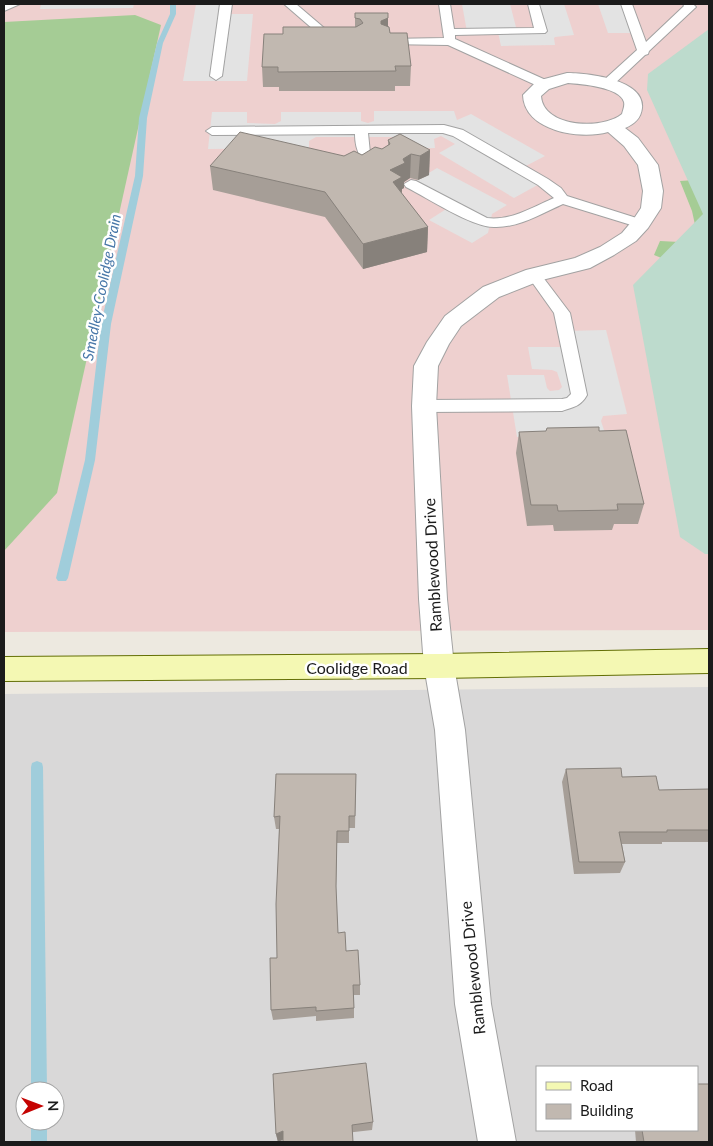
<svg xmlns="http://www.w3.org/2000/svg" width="713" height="1146" viewBox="0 0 713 1146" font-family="Lato,sans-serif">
<rect width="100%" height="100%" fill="#ede9e0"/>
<path fill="#d9d8d8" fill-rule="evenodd" d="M709,687V1142H4V694ZM537,1067H697V1130H537ZM25,1091H55V1121H25Z"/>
<path fill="#eed0cf" d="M4,4H709V630L4,632Z"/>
<g fill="#a5cc95">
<path d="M135,15L161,25L57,493L4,551V22Z"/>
<path d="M709,179L701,274L654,255L660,241L699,243L692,211L680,181Z"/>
</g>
<path fill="#bddbcd" d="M709,29V554H705L680,537L633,285L703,214L647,90L648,74Z"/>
<g fill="#e3e3e3">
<path d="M41,4H134L133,8L40,9Z"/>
<path d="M196,4H226L225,14H253L247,81H183Z"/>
<path d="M462,4H510L517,31H541L534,4H564L574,35L555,37L554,38L555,45L501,46L498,32H467Z"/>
<path d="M598,4H626L637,33H608Z"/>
<path d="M374,111H454L457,120L471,114L545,156L520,169L543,182L514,198L439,153L455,144L441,136L434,139L435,148L406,149L399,137H316L309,141V148L208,149L212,112H247V123L275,124L281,121V112H361V121L368,123L374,121Z"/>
<path d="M437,168L507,205L492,214L488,233L472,243L429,220L451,206L411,184Z"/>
<path d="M606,330L627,414L603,416L601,421L606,436L517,437L507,375H544L547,388L550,391L559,390L562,387L557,372L552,370L532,369L528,347H569L566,331Z"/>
</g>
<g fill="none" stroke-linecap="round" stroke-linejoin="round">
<g fill="#a0cddb" fill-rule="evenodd">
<path d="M170,4H176V14L163,43L147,118L143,176L111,324L95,460L68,578L66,581H58L56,578L85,460L101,324L135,176L139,118L157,43L170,14Z"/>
<path d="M37,761L42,763L43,767L47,1091H31V767L32,763Z"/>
<rect x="31" y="1121" width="16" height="21"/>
</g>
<g stroke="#a2a2a2" stroke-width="2">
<g id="lane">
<path d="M4,4H20L4,11Z"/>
<path d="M220,4H232L222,76L216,80L210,76Z"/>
<path d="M284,4H296L323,27L344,40L338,43L321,36Z"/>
<path d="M439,4H450L454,29L534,28L528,4H539L547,31L545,33L455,35V39L548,81L550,84L548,87H540L448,45L384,44L382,42L388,39L444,38Z"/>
<path d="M621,4H632L646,42L684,6L683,4H693L696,7L649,51L648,54L645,55L612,86L608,87L602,83L604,80L637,50Z"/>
<path d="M444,125L463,130L548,179L561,188L567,196L646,221L648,224L641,228L563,204C541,214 518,228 494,227C471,227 428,198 406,187L404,184L411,180L416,181L487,218C511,221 533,207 554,198L538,185L453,136L443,133H368L370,153L388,168L381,172C362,167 355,151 355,134L212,135L206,131L212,127Z"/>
<path d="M534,270L539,272L570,313L587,395C581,406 574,407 562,411L424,412L418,410L416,406L418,402L424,400L562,399L567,398L571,394L554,313L527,275L529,272Z"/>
</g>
</g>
<g stroke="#a2a2a2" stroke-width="2">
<path id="street" d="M567,73C586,73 645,79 642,108C641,118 635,124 625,128L638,138L658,165L663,191L661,208L648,228L636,241L614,255L590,268L542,280L499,297L461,326L449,344L438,366L436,406L447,599L454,666L465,730L491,1004L516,1142H478L455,1004L435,730L424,666L419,599L412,406L414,366L427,342L445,316L483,287L526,270L575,258L600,247L622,233L633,220L641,208L643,191L638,165L624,146L608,132C580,140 524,131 523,95L537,81ZM568,83C581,84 620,87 624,102C625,106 623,110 622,114C603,130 543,128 541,96L549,89Z"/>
</g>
<g stroke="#636f05" stroke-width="2">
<path id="secondary" d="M709,649V673L439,678L4,681V657L439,654Z"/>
</g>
<use href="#lane" fill="#fff" fill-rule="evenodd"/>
<use href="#street" fill="#fff" fill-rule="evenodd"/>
<use href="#secondary" fill="#f4f8b3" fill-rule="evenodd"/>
</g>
<g fill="#a69e97">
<path d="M355,13L388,18V26L390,33L411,66L410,86H395V91H279V87H263L262,67L283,34L355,27Z"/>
<path d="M388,140L430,150L429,175L418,180L410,178L404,182V188L402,189V194L428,227L427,252L363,269L325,217L213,190L210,166L362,155L382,149L388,146Z"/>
<path d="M599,431L644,504L638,524H614L612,530L554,531L553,525L527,526L516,453L519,432Z"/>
<path d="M566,769L622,777L659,790L709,789V842H662V844H622L625,862L620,873L574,874L562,782Z"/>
<path d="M356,774L355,828H349V843H337L336,895L338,933L346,951L360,985V995H354V1018L316,1021V1016L273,1020L271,1010L277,958L279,829H276L274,817Z"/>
<path d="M373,1122L372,1130L283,1140L278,1142L276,1134Z"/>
<path d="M635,1130H697L709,1142H636Z"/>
</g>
<g fill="#87817b">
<path d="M388,18V37L381,43V21Z"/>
<path d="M430,150L429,175L418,180L420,156Z"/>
<path d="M411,154L410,178L404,182V188L402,189L401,201L392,207L390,170L403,159Z"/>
<path d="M428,227L427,252L363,269V244Z"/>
<path d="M283,1131L284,1139L278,1142L276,1134Z"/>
</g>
<g fill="#c1b8b0" stroke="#87817b">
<path d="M355,13H388V18L381,21V24L389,27L390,33H407L411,66H395L396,71L278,72V67H262L264,34H283V27H356L363,23L360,19L355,18Z"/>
<path d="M240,132L344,156L354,151L362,155L375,147L382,149L390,144L388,140L400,134L430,150L420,156L411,154L403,159L405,163L390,170L402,177L393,182L428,227L363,244L325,192L210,166Z"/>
<path d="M599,427V431L626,430L644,504H617L618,510L558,511L557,505H531L519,432L546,431L547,428Z"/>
<path d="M621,768L622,777L656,776L659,790L709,789V830H667V832H619L625,862H579L566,769Z"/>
<path d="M276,774H356L355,816H349V831H337L336,886L338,933L345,932L346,951L358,950L360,985H353L354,1008L316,1011V1007L271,1010L270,958H277L276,904L280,816L274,817Z"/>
<path d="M366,1063L373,1122L352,1125L353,1142H283V1131L276,1134L273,1074Z"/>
<path d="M697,1084H709V1142H644L642,1130H697Z"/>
</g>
<g text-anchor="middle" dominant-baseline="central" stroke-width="5" stroke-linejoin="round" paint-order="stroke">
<g font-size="15" font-style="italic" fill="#4978a9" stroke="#fff">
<text transform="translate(101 287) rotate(-79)">Smedley-Coolidge Drain</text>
</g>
<g font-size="16" fill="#1b1b1b" stroke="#fff">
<text transform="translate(432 565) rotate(-93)">Ramblewood Drive</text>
<text x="357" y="667">Coolidge Road</text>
<text transform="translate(472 968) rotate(-96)">Ramblewood Drive</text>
</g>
</g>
<rect width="713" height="1146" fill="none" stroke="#1b1b1b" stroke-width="10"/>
<rect x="536" y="1066" width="162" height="65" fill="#ffffff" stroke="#a4a4a4"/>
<rect x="546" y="1082" width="25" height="8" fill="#f4f8b3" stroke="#a4a4a4"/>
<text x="580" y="1091" font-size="15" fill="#1b1b1b">Road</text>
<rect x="546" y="1104" width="25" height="15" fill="#c1b8b0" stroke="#a4a4a4"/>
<text x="580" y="1116" font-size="15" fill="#1b1b1b">Building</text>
<g transform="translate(40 1106) rotate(89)"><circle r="24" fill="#ffffff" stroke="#a4a4a4"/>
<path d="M0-4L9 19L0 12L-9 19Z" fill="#c50302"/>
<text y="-8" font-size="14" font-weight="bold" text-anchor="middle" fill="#1b1b1b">N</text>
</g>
</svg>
